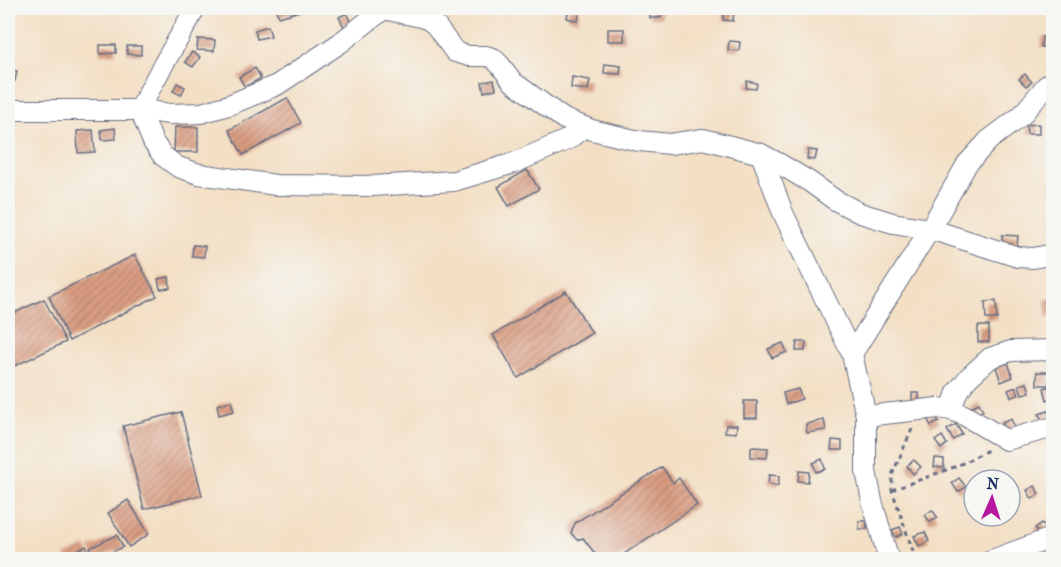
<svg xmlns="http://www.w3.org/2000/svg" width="1061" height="567" viewBox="0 0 1061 567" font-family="'IM FELL French Canon',serif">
<defs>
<pattern id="building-hatch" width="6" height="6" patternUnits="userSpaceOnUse" patternTransform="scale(1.5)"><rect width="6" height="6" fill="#da9d81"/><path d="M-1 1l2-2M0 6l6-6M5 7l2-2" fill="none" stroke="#b0806d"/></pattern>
</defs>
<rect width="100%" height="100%" fill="#f6f6f2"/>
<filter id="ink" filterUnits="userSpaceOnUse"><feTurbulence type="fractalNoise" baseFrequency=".0167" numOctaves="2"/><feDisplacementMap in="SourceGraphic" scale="12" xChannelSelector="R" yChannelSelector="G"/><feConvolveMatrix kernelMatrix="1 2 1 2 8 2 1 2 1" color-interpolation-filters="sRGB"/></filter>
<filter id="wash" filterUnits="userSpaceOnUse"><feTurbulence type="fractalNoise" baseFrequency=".008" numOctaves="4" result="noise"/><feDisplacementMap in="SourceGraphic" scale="24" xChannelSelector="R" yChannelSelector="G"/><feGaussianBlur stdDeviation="1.35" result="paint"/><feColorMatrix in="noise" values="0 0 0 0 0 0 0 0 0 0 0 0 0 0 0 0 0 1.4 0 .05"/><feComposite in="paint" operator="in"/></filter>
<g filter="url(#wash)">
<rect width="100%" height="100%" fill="#f3dfc4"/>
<g id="blocks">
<g fill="url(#building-hatch)">
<path d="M275,8H302L303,10L279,17Z"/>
<path d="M569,8H580L578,21L567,18Z"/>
<path d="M649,8H661V18H650Z"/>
<path d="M724,9L734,10L733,21L723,20Z"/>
<path d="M347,13L352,23L344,27L339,17Z"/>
<path d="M268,26L271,36L257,39L255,30Z"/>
<rect x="608" y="29" width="16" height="12"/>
<path d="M1042,37H1049L1048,47H1041Z"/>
<path d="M198,39L215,40L214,51L197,50Z"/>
<path d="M729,41L740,42L739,51L728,50Z"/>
<path d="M100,45H116V53L100,54Z"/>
<path d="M127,46H141V55L127,54Z"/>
<path d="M192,52L200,57L193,67L185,62Z"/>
<path d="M605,64L621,66L620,74L604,73Z"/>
<path d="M255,68L261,78L245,87L239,77Z"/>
<path d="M8,69L17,71L15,81L8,79Z"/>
<path d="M1025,74L1032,82L1026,86L1019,79Z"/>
<path d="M572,77L590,80L588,90L571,88Z"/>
<path d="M494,80L496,89L484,92L482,82Z"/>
<path d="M747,81L757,83L756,89L746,88Z"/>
<path d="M177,83L185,87L181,95L173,91Z"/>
<path d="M287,98L301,123L243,155L229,130Z"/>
<path d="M1039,124V134H1027L1026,125Z"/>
<path d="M175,127H198V152H174Z"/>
<path d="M115,128L116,139L102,140L101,130Z"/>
<path d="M93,130L95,152L78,153L77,131Z"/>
<path d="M808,150L817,151L815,160L807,159Z"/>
<path d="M527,170L539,189L509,206L498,187Z"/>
<path d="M1002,235L1018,236L1017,246L1002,245Z"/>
<path d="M193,245L205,246L204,257L192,256Z"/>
<path d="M135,255L157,296L69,341L49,296Z"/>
<path d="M169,277L170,288L160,289L158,279Z"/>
<path d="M566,291L592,333L518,378L493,335Z"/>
<path d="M44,299L66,342L8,369V316Z"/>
<path d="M1045,299H1054V317H1046Z"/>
<path d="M996,301L997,319H986L985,302Z"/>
<rect x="978" y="326" width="11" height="16"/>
<path d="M797,342H806L805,351H796Z"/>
<path d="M783,343L787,352L772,358L768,349Z"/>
<path d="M1008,363L1013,377L1001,382L996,367Z"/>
<rect x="1037" y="372" width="12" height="13"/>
<path d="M1027,383L1030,392L1022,394L1019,385Z"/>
<path d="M1054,385V397L1047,400L1044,388Z"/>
<path d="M1016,387L1019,395L1011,397L1008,390Z"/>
<path d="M798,389L802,399L786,404L783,393Z"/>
<rect x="912" y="393" width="7" height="11"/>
<path d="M231,401L234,411L219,415L217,405Z"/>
<rect x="744" y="401" width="13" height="17"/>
<path d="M979,403L983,411L975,415L971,407Z"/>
<path d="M1048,411L1050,418L1042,420L1039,414Z"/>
<path d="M181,412L202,495L144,509L123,426Z"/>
<path d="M935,414L939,422L931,426L927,418Z"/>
<path d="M1011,419L1015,428L1007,432L1002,423Z"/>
<path d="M824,420L826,430L807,433L806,424Z"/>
<path d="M956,424L962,434L953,440L947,430Z"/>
<path d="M726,425H737L736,433L725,432Z"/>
<path d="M942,436L947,444L941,449L935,441Z"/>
<path d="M832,440L842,441V450H831Z"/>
<path d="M751,447L768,448L767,458L751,457Z"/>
<path d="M935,458L944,459V468L934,467Z"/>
<path d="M822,459L825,469L816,472L813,463Z"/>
<path d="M914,460L921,467L913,474L907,466Z"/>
<path d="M662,467L673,483L679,478L697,505L615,560H600L583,538L577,540L571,533L575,523Z"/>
<path d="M799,471L809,472L808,482L798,481Z"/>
<path d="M769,475L779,476L778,486L768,484Z"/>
<path d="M959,478L966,487L958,492L952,483Z"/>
<path d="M1035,486L1039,494L1032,499L1027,490Z"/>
<path d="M128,500L149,534L129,547L108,513Z"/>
<path d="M932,510L938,518L930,522L925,515Z"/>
<rect x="859" y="521" width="8" height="8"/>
<path d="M1042,523L1048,530L1041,535L1035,528Z"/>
<path d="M900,527L903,534L896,537L892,530Z"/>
<path d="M925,532L929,541L919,546L914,536Z"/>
<path d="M117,535L123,547L95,560L90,548Z"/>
<path d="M86,546L92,560H67L65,556Z"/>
</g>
</g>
</g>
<g filter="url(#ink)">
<use href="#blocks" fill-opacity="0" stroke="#676d82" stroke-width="1.5"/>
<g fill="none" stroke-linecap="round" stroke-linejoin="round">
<g stroke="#676d82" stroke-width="22">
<g id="street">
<path d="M195,8C178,42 155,75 140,110L153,142L163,156L178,167L199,174L276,185L372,186L454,181L514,163L569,139L584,127"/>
<path d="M383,9L421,17L429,20L436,26L455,52L469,56H486L493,58L500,65L513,82L564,119L592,130L639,141L670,144L703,139L761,154L783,213L852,354L866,416V471L872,501L889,560"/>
<path d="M8,110H140L170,114L201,113L229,105L277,85L340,43L385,8"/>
<path d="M761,154L780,164L810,182L835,200L860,213L893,223L930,229L1018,257L1033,258L1054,254"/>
<path d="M852,354L930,229L967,164L989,140L1021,116L1046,86L1054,80"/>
<path d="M951,410L957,392L969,377L990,358L1011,351L1054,350"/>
<path d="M866,416L938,408L951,410L964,415L1006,440L1054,427"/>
<path d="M992,560L1054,537"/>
<path d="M1053,560L1054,556"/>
</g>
</g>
<g stroke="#676d82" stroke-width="3" stroke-dasharray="4.5 4.5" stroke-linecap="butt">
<path d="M912,429L892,475V490L914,554L927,560"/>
<path d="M892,490L957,466L988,450"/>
</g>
<use href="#street" stroke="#fff" stroke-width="20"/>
</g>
</g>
<rect width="1061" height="567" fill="none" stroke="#f6f6f2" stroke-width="30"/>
<g transform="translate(992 498) rotate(3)"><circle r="28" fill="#f6f6f2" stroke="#9ea6b7" stroke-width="1.5"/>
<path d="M0-4.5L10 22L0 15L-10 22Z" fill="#b5179e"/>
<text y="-9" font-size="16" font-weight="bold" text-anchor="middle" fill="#1b2f5e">N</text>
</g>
</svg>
